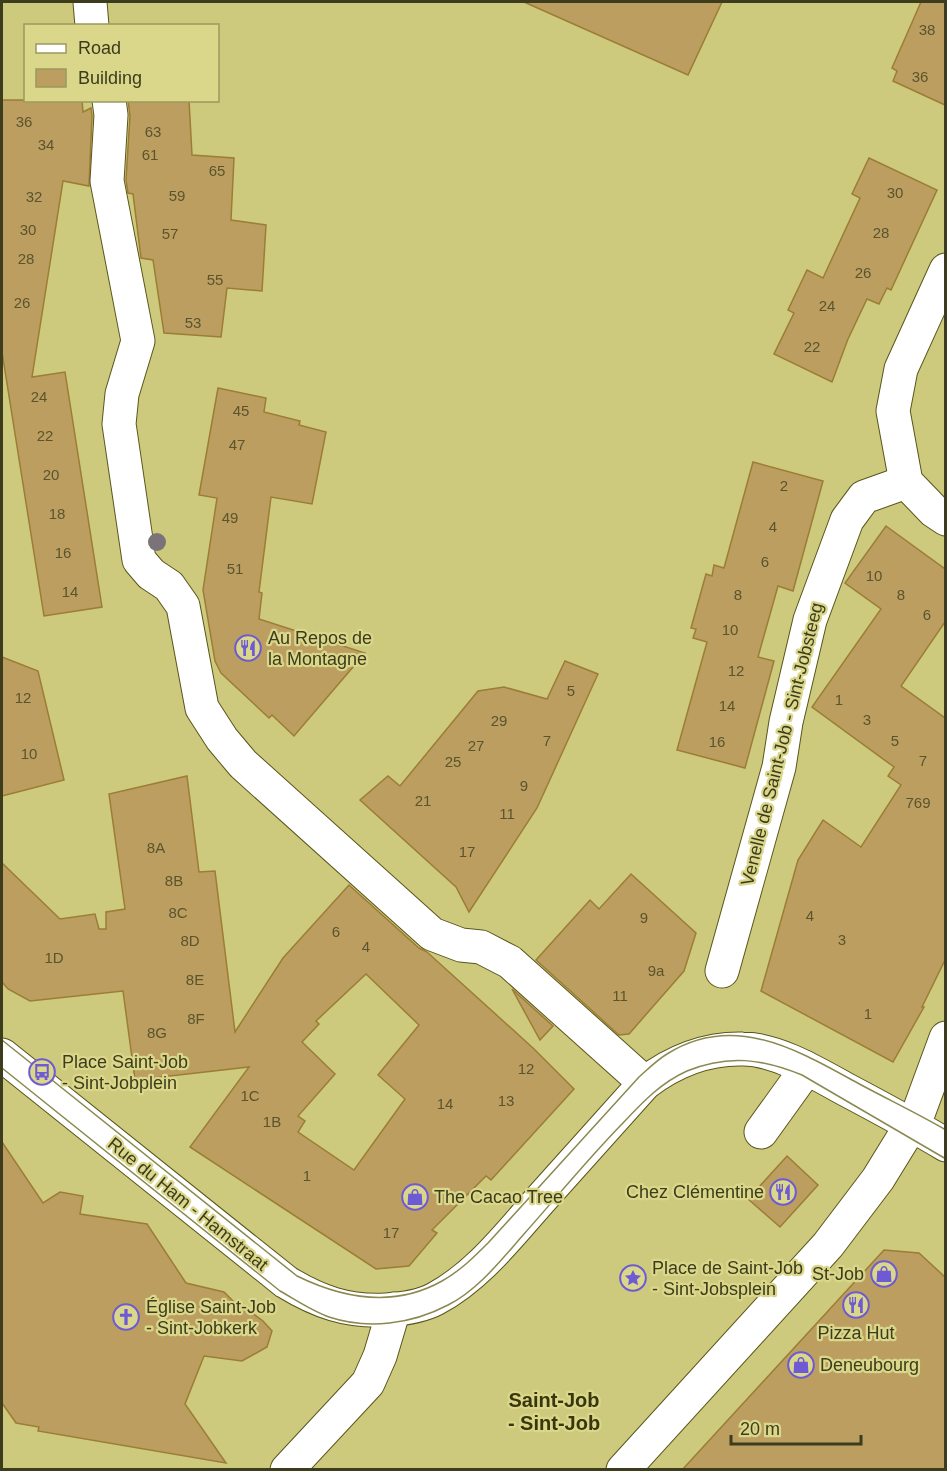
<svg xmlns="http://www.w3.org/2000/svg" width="947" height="1471" viewBox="0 0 947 1471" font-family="Arial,sans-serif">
<rect width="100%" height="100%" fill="#cdca7d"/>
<g fill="#bb9e60" stroke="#9c7d35" stroke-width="1.5" fill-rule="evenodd">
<path d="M524,2H722L688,75Z"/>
<path d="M921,2H945V105L893,81L897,71L892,68Z"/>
<path d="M2,100H82L83,112L91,108L92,116L89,186L63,181L32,377L65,372L102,607L44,616L2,352Z"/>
<path d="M128,100H189L192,155L234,158L231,220L266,225L262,291L227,288L221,337L164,333L153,260L141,258L133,194L128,193L126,180L130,116Z"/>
<path d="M869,158L937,190L891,290L887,288L879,304L867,299L848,339L832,382L774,354L794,313L788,310L807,270L823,278L860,198L852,194Z"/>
<path d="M218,388L266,398L264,412L300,421L299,425L326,432L312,504L271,497L259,592L262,593L259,619L365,653L294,736L272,715L269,718L221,673L215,661L203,590L217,498L199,495Z"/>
<path d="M753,462L823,481L793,591L778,586L758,657L774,661L745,768L677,750L707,642L693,638L696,629L691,628L706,574L712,576L714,565L724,568Z"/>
<path d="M886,526L945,569V622L901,686L945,718V960L922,1007H924L893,1062L761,991L798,860L823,820L861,847L901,785L888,776L894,767L812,707L881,609L845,583Z"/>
<path d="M2,657L38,671L64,780L2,796Z"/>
<path d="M565,661L598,674L537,808L469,912L456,887L360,800L388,776L400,786L478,691L504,687L547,699Z"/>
<path d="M187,776L199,872L215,871L235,1032L283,958L349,885L419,948L427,952L533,1048L574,1089L491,1180L486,1176L432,1230L437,1233L409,1266L376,1269L190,1147L249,1067L135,1080L123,991L30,1001L8,989L2,982V863L60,919L95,914L99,929H106V912L125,909L109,794ZM366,974L419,1025L378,1075L405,1099L354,1170L298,1132L305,1121L298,1116L335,1074L302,1042L319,1024L316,1021Z"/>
<path d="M631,874L696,933L684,971L629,1034L619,1035L536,960L590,900L599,909Z"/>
<path d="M512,989L553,1026L540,1040Z"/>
<path d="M2,1142L43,1203L60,1192L83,1196L80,1214L147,1224L186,1283L224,1292L239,1307L245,1308L263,1321L272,1331L267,1347L242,1361L204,1356L185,1404L226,1463L38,1431L39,1427L16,1423L2,1403Z"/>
<path d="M787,1156L818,1185L780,1227L748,1199Z"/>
<path d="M884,1250L919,1253L945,1277V1470H682Z"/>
</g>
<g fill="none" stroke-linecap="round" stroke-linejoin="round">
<g stroke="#59561b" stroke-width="35">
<g id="minor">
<path d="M90,2L92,26"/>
<path d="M109,100L111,115L107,181L138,341L122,394L119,424L139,560L151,574L169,586L183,606L202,708L222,739L243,764L432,934L461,945L481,947L510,962L645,1083"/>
<path d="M946,270L901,369L893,411L906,482L934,511L946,519"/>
<path d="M722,971L779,767L786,722L810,620L847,520L864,497L906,482"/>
<path d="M2,1055L286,1282C319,1302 347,1312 386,1310C402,1309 420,1307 435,1299C478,1276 509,1235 541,1199C576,1160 610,1122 645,1083C674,1061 706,1048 743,1049C776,1049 816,1073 845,1089C879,1107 913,1125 946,1145"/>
<path d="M761,1132L802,1075L804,1067"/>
<path d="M287,1470L368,1383L380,1356L394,1309"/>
</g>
</g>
<g stroke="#59561b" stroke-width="35">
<path id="major" d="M623,1470L828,1245L878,1179L918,1114L946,1038"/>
</g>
<use href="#minor" stroke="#fff" stroke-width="33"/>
<use href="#major" stroke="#fff" stroke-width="33"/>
<g stroke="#8b8950" stroke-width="1.5">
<path d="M2,1040L297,1276C344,1299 394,1308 442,1281C460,1271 474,1257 488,1243L639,1077C648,1069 657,1060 667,1054C732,1013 794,1048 852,1080C883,1097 915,1112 946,1130"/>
<path d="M2,1068L280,1291C296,1300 312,1311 329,1317C368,1330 412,1324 448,1305C478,1290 502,1259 524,1234C556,1198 587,1160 621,1125C641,1104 660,1083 687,1071C728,1054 763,1059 802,1075L946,1159"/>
</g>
</g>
<circle fill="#7a7377" cx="157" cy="542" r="9"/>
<defs>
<g id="restaurant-ring" transform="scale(1.35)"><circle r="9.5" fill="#dad78a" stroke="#6d5ad4" stroke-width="1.5"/><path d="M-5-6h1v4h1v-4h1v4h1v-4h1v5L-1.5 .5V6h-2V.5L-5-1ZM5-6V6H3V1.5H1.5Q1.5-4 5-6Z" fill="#6d5ad4"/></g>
<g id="bus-ring" transform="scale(1.35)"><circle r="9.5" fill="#dad78a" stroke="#6d5ad4" stroke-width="1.5"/><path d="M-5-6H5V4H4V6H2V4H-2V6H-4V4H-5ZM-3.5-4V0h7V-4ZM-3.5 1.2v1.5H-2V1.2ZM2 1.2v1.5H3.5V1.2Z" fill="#6d5ad4"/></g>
<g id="shop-ring" transform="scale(1.35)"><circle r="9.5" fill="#dad78a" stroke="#6d5ad4" stroke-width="1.5"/><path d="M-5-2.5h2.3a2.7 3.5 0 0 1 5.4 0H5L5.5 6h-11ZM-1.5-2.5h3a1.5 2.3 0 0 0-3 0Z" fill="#6d5ad4"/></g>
<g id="sight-ring" transform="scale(1.35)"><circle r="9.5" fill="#dad78a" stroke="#6d5ad4" stroke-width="1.5"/><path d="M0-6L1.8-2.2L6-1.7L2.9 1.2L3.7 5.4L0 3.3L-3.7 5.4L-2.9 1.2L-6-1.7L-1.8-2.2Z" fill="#6d5ad4"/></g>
<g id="church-ring" transform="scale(1.35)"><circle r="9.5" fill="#dad78a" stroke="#6d5ad4" stroke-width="1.5"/><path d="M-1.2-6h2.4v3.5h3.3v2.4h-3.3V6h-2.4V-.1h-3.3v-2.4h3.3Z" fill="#6d5ad4"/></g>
</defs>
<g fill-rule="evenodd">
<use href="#restaurant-ring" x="248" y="648"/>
<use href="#bus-ring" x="42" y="1072"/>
<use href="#restaurant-ring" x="783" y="1192"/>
<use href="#shop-ring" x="415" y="1197"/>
<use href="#shop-ring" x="884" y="1274"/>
<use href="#sight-ring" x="633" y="1278"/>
<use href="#restaurant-ring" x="856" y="1305"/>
<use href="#church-ring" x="126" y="1317"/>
<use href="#shop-ring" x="801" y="1365"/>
</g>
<g text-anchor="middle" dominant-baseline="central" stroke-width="4.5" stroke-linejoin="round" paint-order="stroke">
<g font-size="15" fill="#5c542d">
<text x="927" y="29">38</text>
<text x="920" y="76">36</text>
<text x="24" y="121">36</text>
<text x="153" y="131">63</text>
<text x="46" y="144">34</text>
<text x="150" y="154">61</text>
<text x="217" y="170">65</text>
<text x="895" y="192">30</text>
<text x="177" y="195">59</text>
<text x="34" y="196">32</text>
<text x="28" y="229">30</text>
<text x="881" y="232">28</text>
<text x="170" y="233">57</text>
<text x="26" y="258">28</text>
<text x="863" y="272">26</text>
<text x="215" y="279">55</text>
<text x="22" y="302">26</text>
<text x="827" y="305">24</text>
<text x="193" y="322">53</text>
<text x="812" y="346">22</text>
<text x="39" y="396">24</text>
<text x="241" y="410">45</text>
<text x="45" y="435">22</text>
<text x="237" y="444">47</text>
<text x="51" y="474">20</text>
<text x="784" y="485">2</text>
<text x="57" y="513">18</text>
<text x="230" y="517">49</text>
<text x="773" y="526">4</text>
<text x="63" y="552">16</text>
<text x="765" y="561">6</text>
<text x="235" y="568">51</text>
<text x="874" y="575">10</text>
<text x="70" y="591">14</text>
<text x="738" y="594">8</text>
<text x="901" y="594">8</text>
<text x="927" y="614">6</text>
<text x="730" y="629">10</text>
<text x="736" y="670">12</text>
<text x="571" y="690">5</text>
<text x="23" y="697">12</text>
<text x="839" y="699">1</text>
<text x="727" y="705">14</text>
<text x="867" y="719">3</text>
<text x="499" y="720">29</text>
<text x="547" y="740">7</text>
<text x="895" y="740">5</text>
<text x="717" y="741">16</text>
<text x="476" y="745">27</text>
<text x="29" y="753">10</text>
<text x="923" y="760">7</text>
<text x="453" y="761">25</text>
<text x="524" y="785">9</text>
<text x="423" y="800">21</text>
<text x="918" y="802">769</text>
<text x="507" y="813">11</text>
<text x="156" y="847">8A</text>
<text x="467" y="851">17</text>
<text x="174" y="880">8B</text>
<text x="178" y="912">8C</text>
<text x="810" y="915">4</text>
<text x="644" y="917">9</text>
<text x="336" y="931">6</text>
<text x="842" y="939">3</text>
<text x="190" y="940">8D</text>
<text x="366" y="946">4</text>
<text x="54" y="957">1D</text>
<text x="656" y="970">9a</text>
<text x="195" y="979">8E</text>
<text x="620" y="995">11</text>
<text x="868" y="1013">1</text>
<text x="196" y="1018">8F</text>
<text x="157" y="1032">8G</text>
<text x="526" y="1068">12</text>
<text x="250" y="1095">1C</text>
<text x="506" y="1100">13</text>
<text x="445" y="1103">14</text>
<text x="272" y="1121">1B</text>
<text x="307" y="1175">1</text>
<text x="391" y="1232">17</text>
</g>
<g font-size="18" fill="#3d3c1c" stroke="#dad78a" text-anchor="start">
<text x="268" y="638">Au Repos de<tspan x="268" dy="21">la Montagne</tspan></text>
<text x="62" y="1062">Place Saint-Job<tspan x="62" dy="21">- Sint-Jobplein</tspan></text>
<text x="764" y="1192" text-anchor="end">Chez Clémentine</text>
<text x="434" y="1197">The Cacao Tree</text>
<text x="652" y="1268">Place de Saint-Job<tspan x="652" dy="21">- Sint-Jobsplein</tspan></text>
<text x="864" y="1274" text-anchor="end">St-Job</text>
<text x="146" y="1307">Église Saint-Job<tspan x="146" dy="21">- Sint-Jobkerk</tspan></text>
<text x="856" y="1333" text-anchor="middle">Pizza Hut</text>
<text x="820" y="1365">Deneubourg</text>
</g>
<g font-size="18" fill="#3d3c1c" stroke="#dad78a">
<text transform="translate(782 744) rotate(-76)">Venelle de Saint-Job - Sint-Jobsteeg</text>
<text transform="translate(188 1204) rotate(39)">Rue du Ham - Hamstraat</text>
</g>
<g font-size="20" font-weight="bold" fill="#38360c" stroke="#dad78a">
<text x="554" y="1400">Saint-Job<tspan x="554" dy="23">- Sint-Job</tspan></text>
</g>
</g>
<rect width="947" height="1471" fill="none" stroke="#3d3c1c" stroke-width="6"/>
<rect x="24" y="24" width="195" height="78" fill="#dad78a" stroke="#9b995e" stroke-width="1.5"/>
<rect x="36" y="44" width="30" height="9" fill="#ffffff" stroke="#9b995e" stroke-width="1.5"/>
<text x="78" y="54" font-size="18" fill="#3d3c1c">Road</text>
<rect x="36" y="69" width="30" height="18" fill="#bb9e60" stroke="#9b995e" stroke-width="1.5"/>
<text x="78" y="84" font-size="18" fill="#3d3c1c">Building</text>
<path d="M731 1435v9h130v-9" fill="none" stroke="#3d3c1c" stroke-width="3"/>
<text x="740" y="1435" font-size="18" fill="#3d3c1c" stroke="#dad78a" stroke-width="4.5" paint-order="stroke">20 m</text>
</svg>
